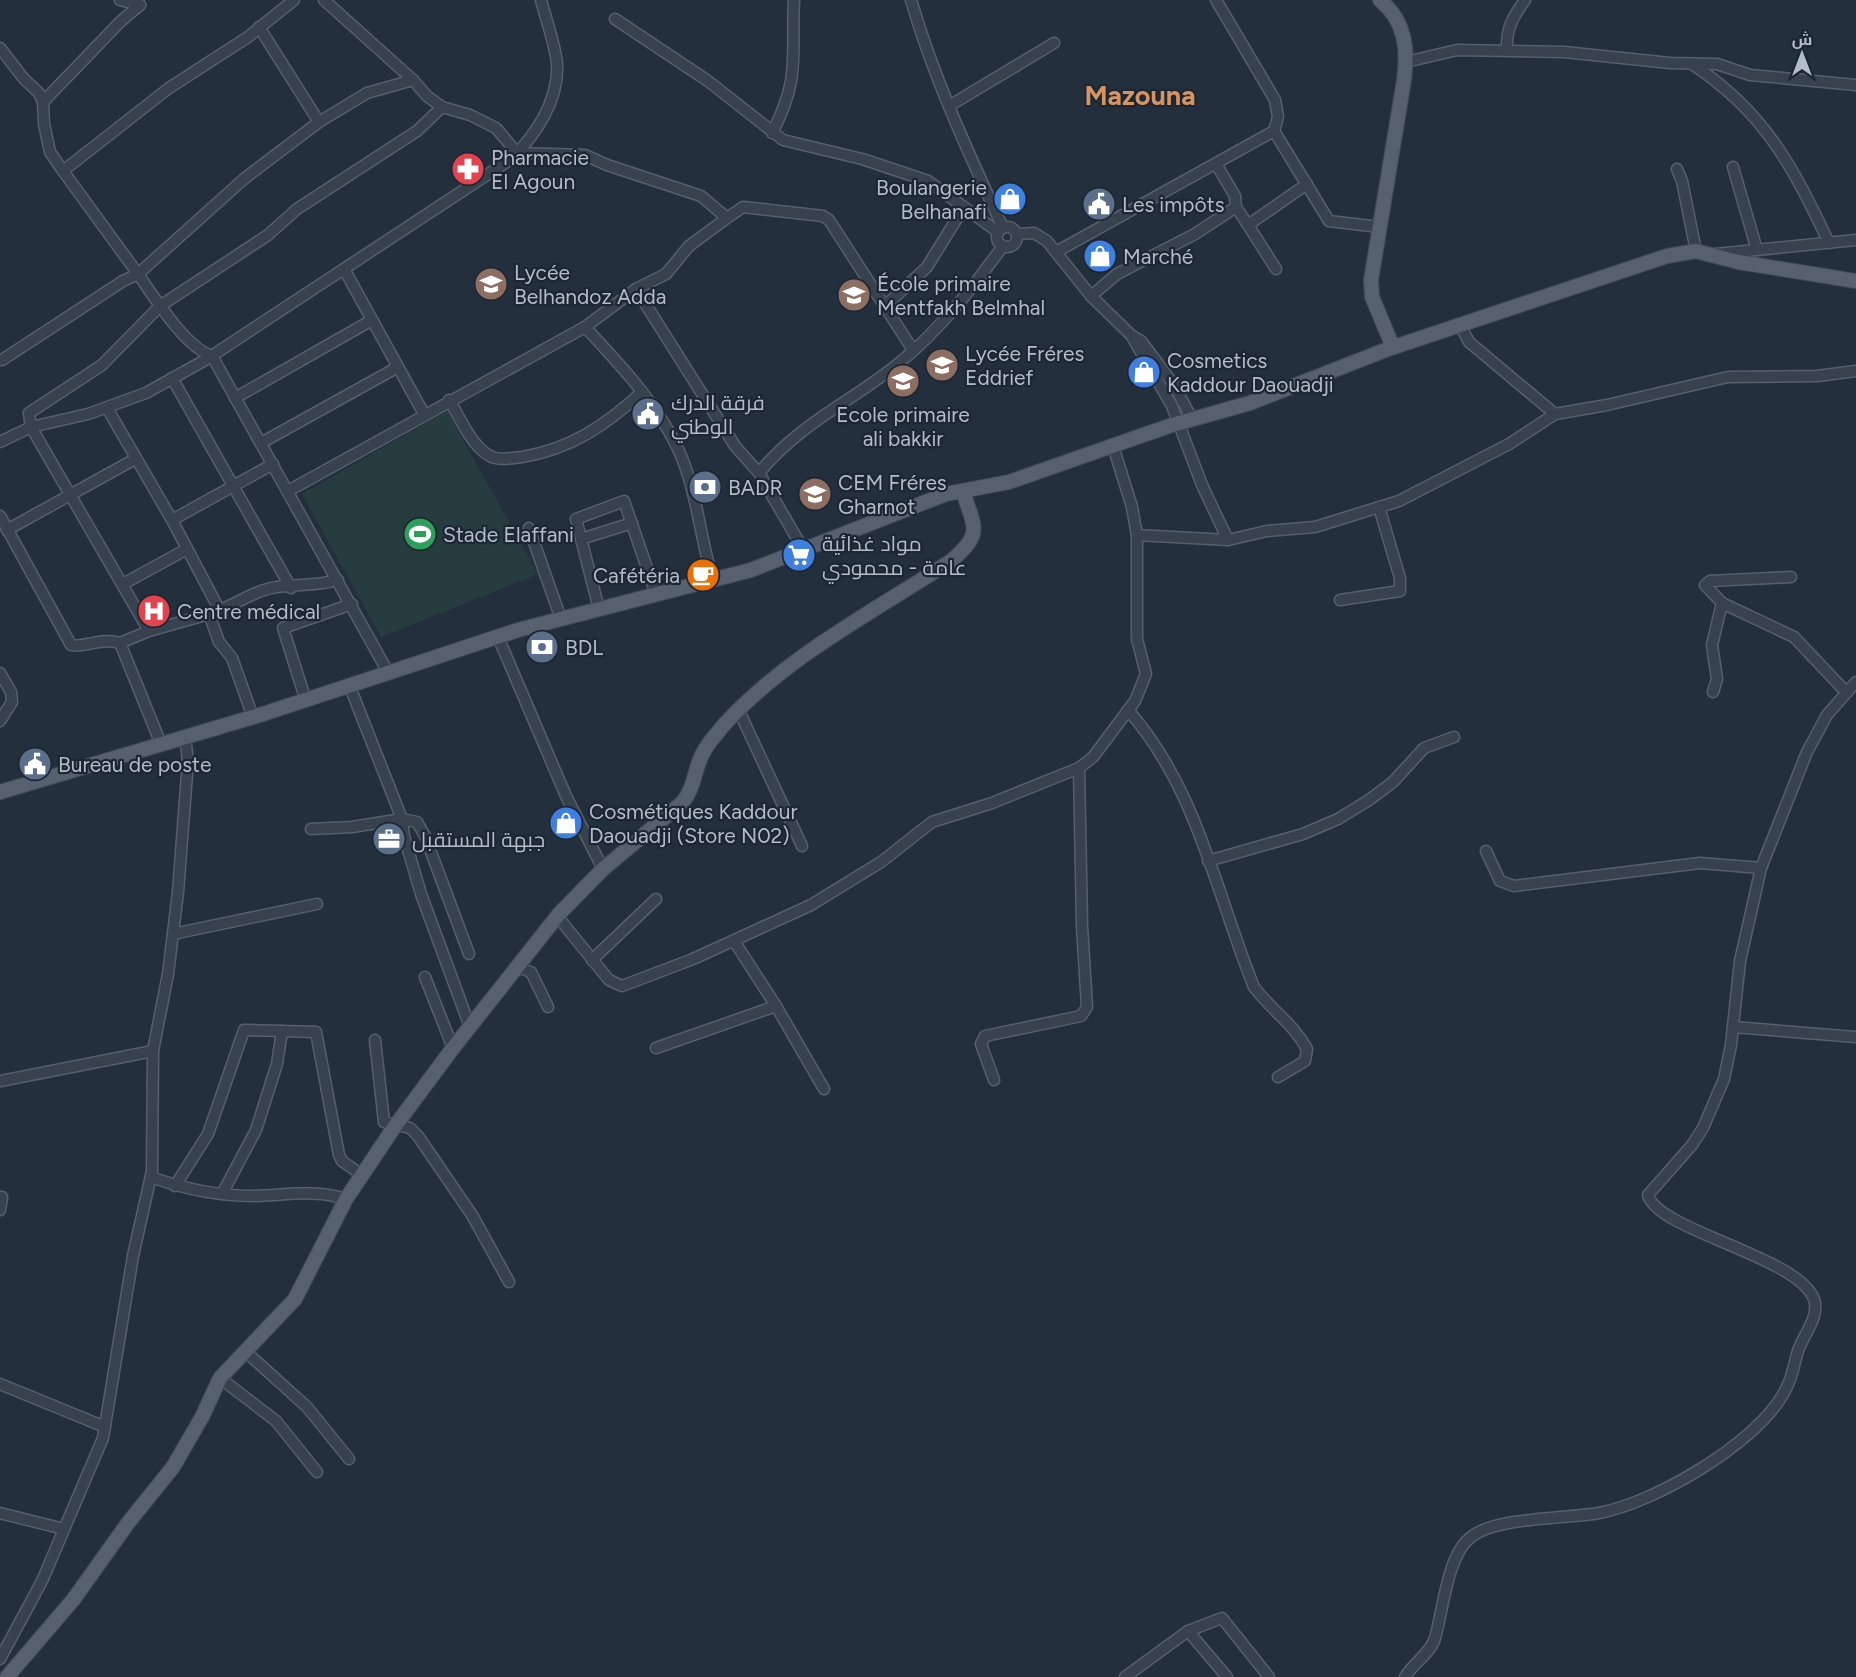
<svg xmlns="http://www.w3.org/2000/svg" width="1856" height="1677" viewBox="0 0 1856 1677" font-family="Figtree,Cairo,sans-serif">
<rect width="100%" height="100%" fill="#242f3e"/>
<path fill="#263c3f" d="M447,411L538,574L381,637L302,494Z"/>
<g fill="none" stroke-linecap="round" stroke-linejoin="round">
<g stroke="#565f6c" stroke-width="13">
<g id="minor">
<path d="M120,0L140,5"/>
<path d="M294,0L248,37L169,88L63,171L138,274L245,178L319,122L367,93L413,80L427,96L442,107"/>
<path d="M324,0L413,80"/>
<path d="M911,0C934,79 969,154 1003,228"/>
<path d="M615,19L708,81L783,140L862,159L928,181L998,232"/>
<path d="M259,27L319,122"/>
<path d="M0,48L24,79L39,93L43,102L44,124L50,152L63,171"/>
<path d="M1507,49C1506,28 1513,17 1525,0"/>
<path d="M1406,62L1457,50L1564,52L1670,63L1717,64L1750,75L1856,85"/>
<path d="M1692,64C1765,112 1793,167 1829,243"/>
<path d="M43,102L120,22L140,5"/>
<path d="M949,106L1054,43"/>
<path d="M1274,131L1329,221L1379,227"/>
<path d="M772,133C801,77 791,58 794,0"/>
<path d="M1733,167L1757,250"/>
<path d="M1677,169L1682,181L1696,251"/>
<path d="M1236,207L1248,225L1307,184"/>
<path d="M1248,225L1276,269"/>
<circle cx="1007" cy="237" r="10"/>
<path d="M1017,234L1034,233L1047,241L1091,296L1131,335L1141,341L1174,385L1192,419"/>
<path d="M1056,252L1274,131L1278,117L1275,100L1216,0"/>
<path d="M1716,254L1856,240"/>
<path d="M344,269L424,414"/>
<path d="M636,289L666,274L689,246L727,218"/>
<path d="M1091,296L1117,274L1195,234L1236,207L1235,196L1216,164"/>
<path d="M885,306L927,267L964,207"/>
<path d="M585,327C620,365 657,403 679,451C697,491 700,538 713,580"/>
<path d="M1131,335L1172,406L1202,485L1228,540"/>
<path d="M2,360L123,281L138,274C154,297 186,348 212,356L389,674"/>
<path d="M172,378L291,588"/>
<path d="M235,398L372,320"/>
<path d="M449,400C460,417 471,446 490,456C498,461 513,458 522,457C571,449 606,425 642,392"/>
<path d="M107,408L172,520L220,611"/>
<path d="M1555,414L1607,405L1728,377L1817,376L1856,371"/>
<path d="M0,442L31,427L88,414L146,393L207,359L511,159C536,135 559,100 557,64C555,43 546,20 541,0"/>
<path d="M261,443L398,367"/>
<path d="M1113,446L1132,507L1137,535L1228,540L1267,531L1315,527L1399,501L1509,444L1555,414L1469,342L1460,325"/>
<path d="M759,473C801,422 850,403 899,363C939,331 973,287 1003,246"/>
<path d="M288,491L585,327L636,289L735,446L759,473L803,549"/>
<path d="M0,516L71,645C86,648 101,637 120,643L161,744"/>
<path d="M172,520L273,464"/>
<path d="M529,528L561,619"/>
<path d="M7,530L135,459"/>
<path d="M581,539L632,523"/>
<path d="M1791,577L1710,581L1705,585L1722,603L1794,637L1846,692"/>
<path d="M123,584L187,549"/>
<path d="M1340,600L1400,591V578L1379,507"/>
<path d="M599,609L576,519L624,501L656,594"/>
<path d="M215,612C235,605 255,590 277,587C297,584 317,586 338,580"/>
<path d="M149,631L209,614L219,642L232,658L253,717"/>
<path d="M498,637L566,796L603,869"/>
<path d="M120,643L149,631L31,427L29,413L102,365L160,306L268,235L297,209L417,131L442,107L470,115L496,128L517,153L585,155L607,165L701,196L727,218L743,207L823,216L829,220L913,350"/>
<path d="M0,673L11,692L12,702L0,721"/>
<path d="M350,687L402,819L404,836L421,894L470,1027"/>
<path d="M1713,692L1717,679L1712,645L1722,603"/>
<path d="M306,701L283,628L352,604"/>
<path d="M1128,710C1197,788 1216,893 1254,987C1271,1010 1294,1024 1307,1049L1305,1061L1278,1077"/>
<path d="M739,711L802,846"/>
<path d="M311,829L352,827L402,819L417,822L425,836L469,954"/>
<path d="M1486,851L1500,881L1514,886L1700,863L1761,868"/>
<path d="M1208,861L1303,834L1338,819L1369,800L1393,782L1424,748L1454,737"/>
<path d="M557,916L609,980L622,986L630,983L693,959L811,905L881,862L932,822L992,803L1079,768L1093,757L1135,701L1146,674L1137,639V535"/>
<path d="M173,934L317,904"/>
<path d="M734,941L776,1006L824,1089"/>
<path d="M592,960L656,899"/>
<path d="M517,967L531,972L548,1007"/>
<path d="M425,977L453,1048"/>
<path d="M1733,1027L1856,1037"/>
<path d="M375,1040L384,1122L410,1128L418,1136L472,1215L509,1282"/>
<path d="M656,1048L776,1006"/>
<path d="M994,1080L981,1044L985,1036L1081,1016L1087,1007L1082,926L1079,768"/>
<path d="M0,1081L153,1051"/>
<path d="M151,1177C184,1189 219,1196 255,1196C286,1195 316,1189 346,1199"/>
<path d="M175,1186L208,1134L244,1030L316,1032L339,1155L342,1161L362,1175"/>
<path d="M222,1194L256,1130L277,1064L282,1031"/>
<path d="M0,1210L2,1197"/>
<path d="M245,1351L307,1407L349,1459"/>
<path d="M220,1378L276,1421L317,1472"/>
<path d="M0,1384L105,1427"/>
<path d="M0,1513L64,1529"/>
<path d="M1188,1631L1227,1677"/>
<path d="M0,1659L42,1581L103,1438L133,1256L152,1171L153,1051L168,974L178,892L188,761L185,737"/>
<path d="M1125,1677L1188,1631L1222,1618L1269,1677"/>
<path d="M1405,1677C1413,1663 1431,1653 1435,1638C1443,1611 1447,1555 1471,1537C1495,1517 1565,1519 1599,1513C1654,1503 1753,1445 1782,1396C1791,1382 1793,1369 1797,1354C1801,1338 1818,1320 1815,1303C1807,1258 1658,1232 1648,1195L1692,1145L1703,1128L1724,1079L1731,1045L1740,961L1761,868L1807,752L1827,715L1856,682"/>
</g>
</g>
<g stroke="#414a57" stroke-width="16">
<g id="major">
<path d="M1380,0C1406,22 1408,49 1404,80L1371,280L1372,297L1393,347"/>
<path d="M0,792L263,714L518,630L751,570L946,494L1009,482L1172,425L1250,403L1388,349L1667,256L1696,251L1738,262L1856,281"/>
<path d="M7,1677L73,1600L128,1523L173,1467L202,1417L220,1378L295,1299L346,1199L395,1126L453,1048L559,914L603,869L682,803C695,788 694,769 703,753C707,744 716,735 722,727C785,657 873,612 951,561C984,533 974,528 963,491"/>
</g>
</g>
<use href="#minor" stroke="#38414e" stroke-width="10"/>
<use href="#major" stroke="#56606e" stroke-width="14"/>
</g>
<defs>
<g id="pharmacy-disc" transform="scale(1.725)"><circle r="9.5" fill="#e0444e" stroke="#1d2633"/><path d="M-2-6h4v4h4v4h-4v4h-4v-4h-4v-4h4Z" fill="#fff"/></g>
<g id="shop-disc" transform="scale(1.725)"><circle r="9.5" fill="#3f7fe0" stroke="#1d2633"/><path d="M-5-2.5h2.3a2.7 3.5 0 0 1 5.4 0H5L5.5 6h-11ZM-1.5-2.5h3a1.5 2.3 0 0 0-3 0Z" fill="#fff"/></g>
<g id="civic-disc" transform="scale(1.725)"><circle r="9.5" fill="#5c6f8a" stroke="#1d2633"/><path d="M-.6-6.5H3V-4.5H.6V-3L4-1V1h2V6H-6V1h2V-1L-.6-3ZM-1.2 2.5V6h2.4V2.5Z" fill="#fff"/></g>
<g id="school-disc" transform="scale(1.725)"><circle r="9.5" fill="#8d6e63" stroke="#1d2633"/><path d="M0-5L7-2L0 1L-7-2ZM-4 1L0 2.5L4 1V4Q0 6-4 4Z" fill="#fff"/></g>
<g id="bank-disc" transform="scale(1.725)"><circle r="9.5" fill="#5c6f8a" stroke="#1d2633"/><path d="M-6-4H6V4H-6ZM0-2.3a2.3 2.3 0 1 0 0 4.6a2.3 2.3 0 1 0 0-4.6Z" fill="#fff"/></g>
<g id="stadium-disc" transform="scale(1.725)"><circle r="9.5" fill="#2e9e5b" stroke="#1d2633"/><path d="M0-5a6.5 5 0 1 0 0 10a6.5 5 0 1 0 0-10ZM-3.5-1.8h7v3.6h-7Z" fill="#fff"/></g>
<g id="supermarket-disc" transform="scale(1.725)"><circle r="9.5" fill="#3f7fe0" stroke="#1d2633"/><path d="M-6-5.5h2.5l.6 2H6L4.5 2H-2.5L-4.4-4H-6ZM-1.5 3.2a1.3 1.3 0 1 0 .1 0ZM3 3.2a1.3 1.3 0 1 0 .1 0Z" fill="#fff"/></g>
<g id="cafe-disc" transform="scale(1.725)"><circle r="9.5" fill="#e8710a" stroke="#1d2633"/><path d="M-5.5-4.5H6V0H3Q3 3.5 0 3.5H-2.5Q-5.5 3.5-5.5 0ZM3-3.2v2h1.7v-2ZM-6 4.5H4V6H-6Z" fill="#fff"/></g>
<g id="hospital-disc" transform="scale(1.725)"><circle r="9.5" fill="#e0444e" stroke="#1d2633"/><path d="M-5-5h3v3.5h4V-5h3V5h-3V1.5h-4V5h-3Z" fill="#fff"/></g>
<g id="office-disc" transform="scale(1.725)"><circle r="9.5" fill="#5c6f8a" stroke="#1d2633"/><path d="M-6-3h4V-5.5h4V-3h4V5H-6ZM-1-4.5V-3h2v-1.5ZM-6 0V1H6V0Z" fill="#fff"/></g>
</defs>
<g fill-rule="evenodd">
<use href="#pharmacy-disc" x="468" y="169"/>
<use href="#shop-disc" x="1010" y="199"/>
<use href="#civic-disc" x="1099" y="204"/>
<use href="#shop-disc" x="1100" y="256"/>
<use href="#school-disc" x="491" y="284"/>
<use href="#school-disc" x="854" y="295"/>
<use href="#school-disc" x="942" y="365"/>
<use href="#shop-disc" x="1144" y="372"/>
<use href="#school-disc" x="903" y="381"/>
<use href="#civic-disc" x="648" y="414"/>
<use href="#bank-disc" x="705" y="487"/>
<use href="#school-disc" x="815" y="494"/>
<use href="#stadium-disc" x="420" y="534"/>
<use href="#supermarket-disc" x="799" y="555"/>
<use href="#cafe-disc" x="703" y="575"/>
<use href="#hospital-disc" x="154" y="611"/>
<use href="#bank-disc" x="542" y="647"/>
<use href="#civic-disc" x="35" y="764"/>
<use href="#shop-disc" x="566" y="823"/>
<use href="#office-disc" x="389" y="839"/>
</g>
<g text-anchor="middle" dominant-baseline="central" stroke-width="4.5" stroke-linejoin="round" paint-order="stroke">
<g font-size="21" fill="#b4bcc9" stroke="#1d2633" text-anchor="start">
<text x="491" y="157">Pharmacie<tspan x="491" dy="24">El Agoun</tspan></text>
<text x="987" y="187" text-anchor="end">Boulangerie<tspan x="987" dy="24">Belhanafi</tspan></text>
<text x="1122" y="204">Les impôts</text>
<text x="1123" y="256">Marché</text>
<text x="514" y="272">Lycée<tspan x="514" dy="24">Belhandoz Adda</tspan></text>
<text x="877" y="283">École primaire<tspan x="877" dy="24">Mentfakh Belmhal</tspan></text>
<text x="965" y="353">Lycée Fréres<tspan x="965" dy="24">Eddrief</tspan></text>
<text x="1167" y="360">Cosmetics<tspan x="1167" dy="24">Kaddour Daouadji</tspan></text>
<text x="671" y="402">فرقة الدرك<tspan x="671" dy="24">الوطني</tspan></text>
<text x="903" y="414" text-anchor="middle">Ecole primaire<tspan x="903" dy="24">ali bakkir</tspan></text>
<text x="838" y="482">CEM Fréres<tspan x="838" dy="24">Gharnot</tspan></text>
<text x="728" y="487">BADR</text>
<text x="443" y="534">Stade Elaffani</text>
<text x="822" y="543">مواد غذائية<tspan x="822" dy="24">عامة - محمودي</tspan></text>
<text x="680" y="575" text-anchor="end">Cafétéria</text>
<text x="177" y="611">Centre médical</text>
<text x="565" y="647">BDL</text>
<text x="58" y="764">Bureau de poste</text>
<text x="589" y="811">Cosmétiques Kaddour<tspan x="589" dy="24">Daouadji (Store N02)</tspan></text>
<text x="412" y="839">جبهة المستقبل</text>
</g>
<g font-size="27" font-weight="bold" fill="#d59563" stroke="#1d2633">
<text x="1140" y="95">Mazouna</text>
</g>
</g>
<g transform="translate(1802 54)" stroke="#1d2633" stroke-width="4.5" paint-order="stroke">
<path d="M0-4.5L10 22L0 15L-10 22Z" fill="#b4bcc9"/>
<text y="-9" font-size="16" font-weight="bold" text-anchor="middle" fill="#b4bcc9">ش</text>
</g>
</svg>
